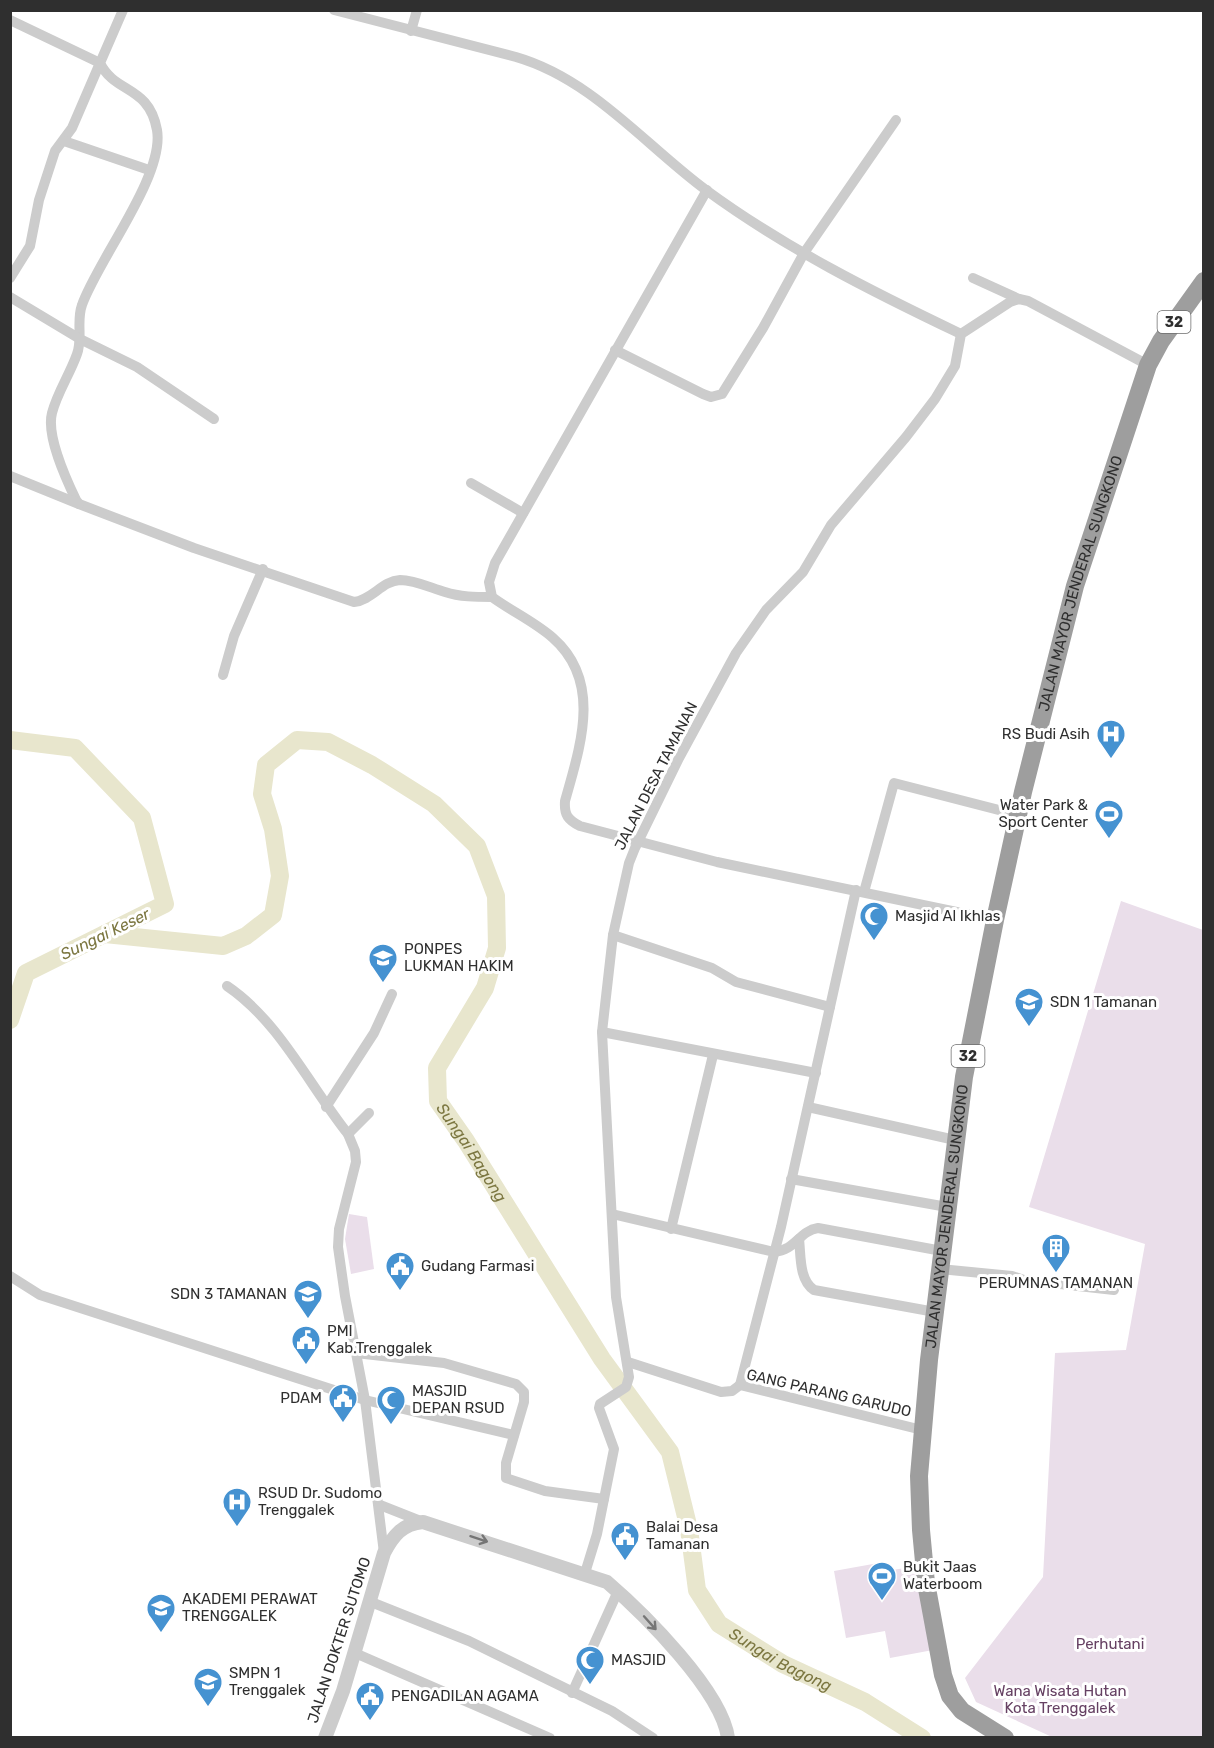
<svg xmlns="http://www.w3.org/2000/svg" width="1214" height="1748" viewBox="0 0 1214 1748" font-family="Rubik,sans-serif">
<rect width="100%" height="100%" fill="#fff"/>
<g fill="#eadeea">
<path d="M1121,901L1203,930V1737H1052L976,1702L965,1678L1043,1577L1055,1353L1126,1350L1145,1244L1029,1207Z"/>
<path d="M349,1214L367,1217L374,1269L351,1274L345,1239Z"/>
<path d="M884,1562L886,1571L918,1566L933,1650L890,1658L885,1631L846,1638L834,1571Z"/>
</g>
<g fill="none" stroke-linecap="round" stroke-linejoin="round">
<g stroke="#e8e6cd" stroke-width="18">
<path d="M10,740L75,748L142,818L165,904L26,973L10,1020"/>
<path id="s1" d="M105,934L223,946L246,936L273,915L280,876L273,829L262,794L266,765L297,740L328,742L372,765L434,804L477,846L496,896L497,948L485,988L437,1068L438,1101L466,1141L602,1359L670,1452L689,1529L697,1590L719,1624L783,1664L865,1702L922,1738"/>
</g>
<g stroke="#ccc" stroke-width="10">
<path d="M123,10L100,63C115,94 149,85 157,130C165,176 97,261 82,305C76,321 83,338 77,354C70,374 57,393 52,413C46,436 66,479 76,500L79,504L194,548L354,602C372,600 382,581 400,580C415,580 431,588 445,592C460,597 476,597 492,597"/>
<path d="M334,10L516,57C592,79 645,145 706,190C785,248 873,292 961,334"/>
<path d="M10,20L100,63L72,128L55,151L39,200L30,246L10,278"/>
<path d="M411,31L417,10"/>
<path d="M64,141L149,170"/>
<path d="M707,190L495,563L489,582L492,597C511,611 535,622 553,638C603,682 580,747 565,801C564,815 568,820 580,826L717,862L995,920"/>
<path d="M973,278L1019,299"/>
<path d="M10,297L80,339L137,367L214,419"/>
<path d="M615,350L703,394L711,397L722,394L763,328L804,253L896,120"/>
<path d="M10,476L79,504"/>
<path d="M471,483L523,513"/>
<path d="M223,675L234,636L263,569"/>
<path d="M864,892L894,783L1018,815"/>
<path d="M613,935L712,968L736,982L830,1007"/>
<path d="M227,986C279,1021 309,1085 348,1134L355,1151L356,1162L339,1229L338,1247L345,1296L365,1400L384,1553"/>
<path d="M602,1032L816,1073"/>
<path d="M326,1107L374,1033L392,994"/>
<path d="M808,1107L955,1140"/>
<path d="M348,1134L369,1113"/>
<path d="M791,1179L947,1207"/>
<path d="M612,1214L774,1252C796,1250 799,1231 818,1228L942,1251"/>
<path d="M671,1229L713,1055"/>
<path d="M799,1239C801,1256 799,1280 814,1290L935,1312"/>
<path d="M940,1269L1012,1276L1024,1280L1114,1290"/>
<path d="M10,1276L40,1295L365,1400L514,1435"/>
<path d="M356,1353L444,1363L516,1384L524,1392V1402L506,1463V1478L545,1491L604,1499"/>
<path d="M628,1362L721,1392L732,1391L740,1385L922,1430"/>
<path d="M740,1385L781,1227L856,890"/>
<path d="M380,1505L423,1522"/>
<path d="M585,1573L597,1534L614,1449L599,1408L600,1404L626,1387L629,1377L616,1297L602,1032L613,935L629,863L635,848L679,758L736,653L766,610L803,572L831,525L906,437L935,399L955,366L961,334L1010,302L1019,299L1028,301L1148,365"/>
<path d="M371,1602L469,1641L612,1711L653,1738"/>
<path d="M355,1653L550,1738"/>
<path d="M572,1693L618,1591"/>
</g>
<path stroke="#ccc" stroke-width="14" d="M325,1738L343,1691L384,1553C393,1536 402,1524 423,1522L607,1582C643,1613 722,1691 728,1738"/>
<path stroke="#9e9e9e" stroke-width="18" id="s2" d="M1005,1738L962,1711L950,1696L943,1675L926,1583L921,1530L919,1476L929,1360L964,1077L995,920L1023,792L1075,586L1148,365L1161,341L1204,281"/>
</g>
<defs><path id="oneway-shaft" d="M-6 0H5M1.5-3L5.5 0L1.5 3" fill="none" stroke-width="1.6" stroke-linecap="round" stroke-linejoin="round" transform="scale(1.5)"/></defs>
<g stroke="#767676">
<use href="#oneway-shaft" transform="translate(479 1539) rotate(18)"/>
<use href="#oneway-shaft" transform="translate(650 1623) rotate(48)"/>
</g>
<defs>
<g id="hospital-pin" transform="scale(1.5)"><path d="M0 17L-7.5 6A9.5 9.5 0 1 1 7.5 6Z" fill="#4592d1" stroke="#fff"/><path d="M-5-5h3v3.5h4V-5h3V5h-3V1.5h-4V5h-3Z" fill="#fff"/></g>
<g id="stadium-pin" transform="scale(1.5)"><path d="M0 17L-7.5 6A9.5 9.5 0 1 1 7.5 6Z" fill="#4592d1" stroke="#fff"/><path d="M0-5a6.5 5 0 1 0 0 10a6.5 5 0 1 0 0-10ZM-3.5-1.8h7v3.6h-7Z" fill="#fff"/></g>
<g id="mosque-pin" transform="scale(1.5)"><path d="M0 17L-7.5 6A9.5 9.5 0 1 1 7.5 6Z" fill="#4592d1" stroke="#fff"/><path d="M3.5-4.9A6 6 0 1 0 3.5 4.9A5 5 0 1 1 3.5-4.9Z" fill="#fff"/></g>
<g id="school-pin" transform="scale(1.5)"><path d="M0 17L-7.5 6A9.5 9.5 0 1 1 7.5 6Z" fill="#4592d1" stroke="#fff"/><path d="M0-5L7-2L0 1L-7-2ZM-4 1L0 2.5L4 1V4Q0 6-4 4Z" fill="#fff"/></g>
<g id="building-pin" transform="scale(1.5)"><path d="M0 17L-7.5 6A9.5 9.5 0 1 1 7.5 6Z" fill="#4592d1" stroke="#fff"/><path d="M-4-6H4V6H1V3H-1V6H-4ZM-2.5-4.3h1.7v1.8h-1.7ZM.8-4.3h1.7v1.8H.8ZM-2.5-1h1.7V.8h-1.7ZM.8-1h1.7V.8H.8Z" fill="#fff"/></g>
<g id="civic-pin" transform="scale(1.5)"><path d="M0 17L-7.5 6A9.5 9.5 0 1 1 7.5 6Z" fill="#4592d1" stroke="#fff"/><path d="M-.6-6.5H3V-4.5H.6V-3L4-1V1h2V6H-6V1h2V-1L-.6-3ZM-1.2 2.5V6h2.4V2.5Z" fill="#fff"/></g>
<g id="university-pin" transform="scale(1.5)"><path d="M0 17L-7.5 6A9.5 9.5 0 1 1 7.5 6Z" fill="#4592d1" stroke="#fff"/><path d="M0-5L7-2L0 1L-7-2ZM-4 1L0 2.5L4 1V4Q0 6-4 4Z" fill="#fff"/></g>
</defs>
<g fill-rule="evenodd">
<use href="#hospital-pin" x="1111" y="734"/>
<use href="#stadium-pin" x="1109" y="814"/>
<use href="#mosque-pin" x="874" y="916"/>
<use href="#school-pin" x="383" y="958"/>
<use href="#school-pin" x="1029" y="1002"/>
<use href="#building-pin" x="1056" y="1248"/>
<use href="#civic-pin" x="400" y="1266"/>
<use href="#school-pin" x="308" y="1294"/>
<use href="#civic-pin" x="306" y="1340"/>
<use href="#civic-pin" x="343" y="1398"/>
<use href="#mosque-pin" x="391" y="1400"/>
<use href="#hospital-pin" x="237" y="1502"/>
<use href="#civic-pin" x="625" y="1536"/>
<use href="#stadium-pin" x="882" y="1576"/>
<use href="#university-pin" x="161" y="1608"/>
<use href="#mosque-pin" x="590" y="1660"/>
<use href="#school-pin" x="208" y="1682"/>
<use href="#civic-pin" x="370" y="1696"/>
</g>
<g text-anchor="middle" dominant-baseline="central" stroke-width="6" stroke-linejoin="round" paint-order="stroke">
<g fill="#fff" stroke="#6d6d6d" stroke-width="1.5">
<rect x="1157.5" y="311" width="33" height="22" rx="4.5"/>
<rect x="951.5" y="1045" width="33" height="22" rx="4.5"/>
</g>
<g font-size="14" font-weight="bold" fill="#2f2f2f">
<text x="1174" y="322">32</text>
<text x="968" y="1056">32</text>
</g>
<g font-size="15" fill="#2f2f2f" stroke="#fff">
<text stroke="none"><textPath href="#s2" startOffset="1202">JALAN MAYOR JENDERAL SUNGKONO</textPath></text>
<text transform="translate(656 776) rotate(-63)">JALAN DESA TAMANAN</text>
<text stroke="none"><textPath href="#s2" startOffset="554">JALAN MAYOR JENDERAL SUNGKONO</textPath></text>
<text transform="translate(829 1393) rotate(13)">GANG PARANG GARUDO</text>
<text transform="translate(339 1640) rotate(-72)">JALAN DOKTER SUTOMO</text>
</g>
<g font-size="15" fill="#2f2f2f" stroke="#fff" text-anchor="start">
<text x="1090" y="734" text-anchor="end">RS Budi Asih</text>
<text x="1088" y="805" text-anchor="end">Water Park &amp;<tspan x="1088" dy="17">Sport Center</tspan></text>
<text x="895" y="916">Masjid Al Ikhlas</text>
<text x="404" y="949">PONPES<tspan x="404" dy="17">LUKMAN HAKIM</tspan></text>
<text x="1050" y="1002">SDN 1 Tamanan</text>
<text x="421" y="1266">Gudang Farmasi</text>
<text x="1056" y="1283" text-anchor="middle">PERUMNAS TAMANAN</text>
<text x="287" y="1294" text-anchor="end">SDN 3 TAMANAN</text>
<text x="327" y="1331">PMI<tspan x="327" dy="17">Kab.Trenggalek</tspan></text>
<text x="412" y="1391">MASJID<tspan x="412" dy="17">DEPAN RSUD</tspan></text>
<text x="322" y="1398" text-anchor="end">PDAM</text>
<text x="258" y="1493">RSUD Dr. Sudomo<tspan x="258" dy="17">Trenggalek</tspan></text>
<text x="646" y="1527">Balai Desa<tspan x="646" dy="17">Tamanan</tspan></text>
<text x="903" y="1567">Bukit Jaas<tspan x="903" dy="17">Waterboom</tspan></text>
<text x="182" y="1599">AKADEMI PERAWAT<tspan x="182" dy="17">TRENGGALEK</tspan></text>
<text x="611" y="1660">MASJID</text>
<text x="229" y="1673">SMPN 1<tspan x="229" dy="17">Trenggalek</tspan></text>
<text x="391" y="1696">PENGADILAN AGAMA</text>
</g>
<g font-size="15" fill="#664163" stroke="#fff">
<text x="1110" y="1644">Perhutani</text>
<text x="1060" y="1691">Wana Wisata Hutan<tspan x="1060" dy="17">Kota Trenggalek</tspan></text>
</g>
<g font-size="16" font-style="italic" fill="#7c7741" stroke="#fff">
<text transform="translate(105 934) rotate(-26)">Sungai Keser</text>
<text stroke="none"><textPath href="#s1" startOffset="920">Sungai Bagong</textPath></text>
<text stroke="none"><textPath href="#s1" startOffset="1532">Sungai Bagong</textPath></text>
</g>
</g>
<rect width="1214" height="1748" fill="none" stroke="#2f2f2f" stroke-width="24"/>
</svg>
